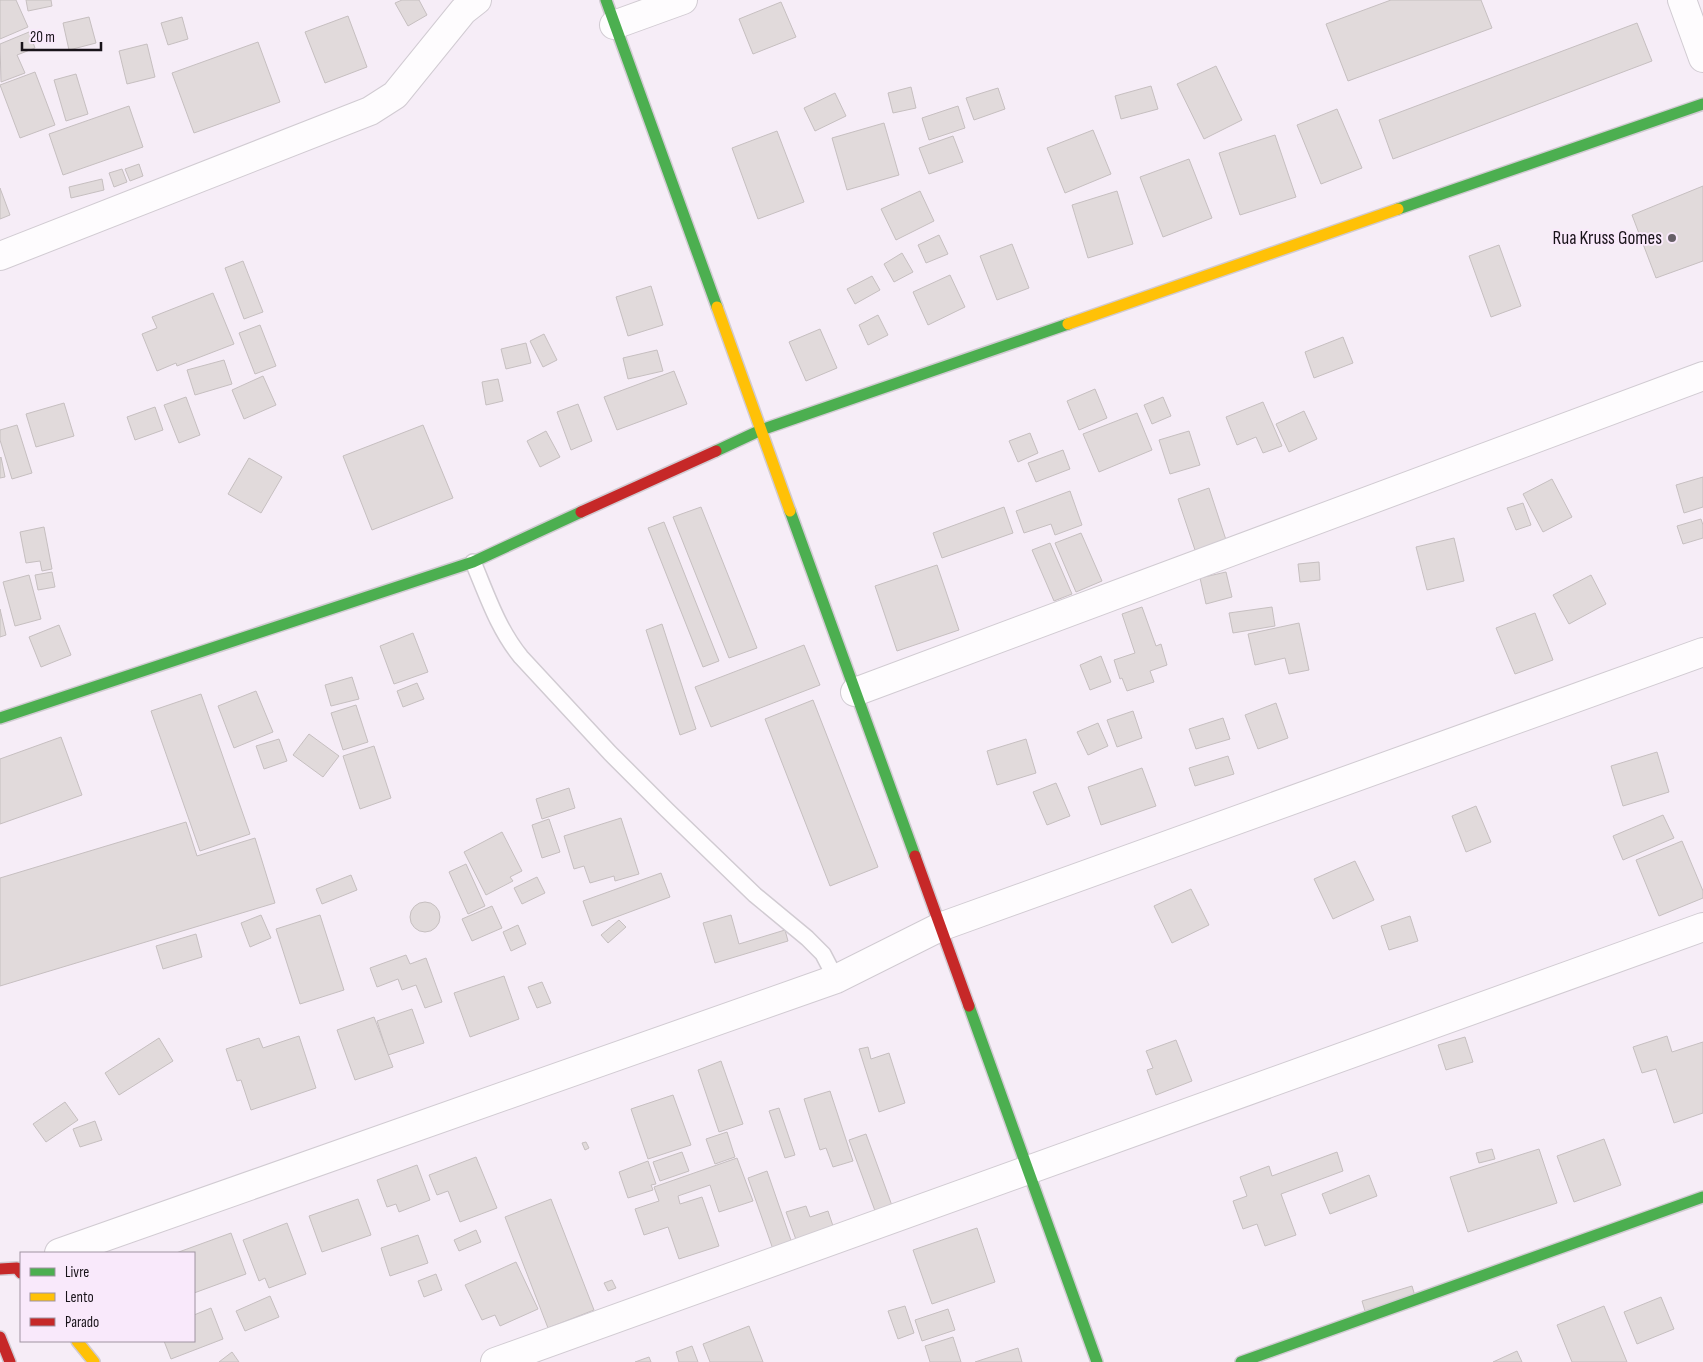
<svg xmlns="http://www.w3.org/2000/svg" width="1703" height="1362" viewBox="0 0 1703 1362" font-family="'Sofia Sans Condensed',sans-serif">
<rect width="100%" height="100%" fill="#f6edf7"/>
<g fill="#e1dadb" stroke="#c6bfc0">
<path d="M0,0H16L28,27L0,39Z"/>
<path d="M26,0H51L52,6L28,11Z"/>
<path d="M402,0H419L427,15L408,26L395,3Z"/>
<path d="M1391,0H1481L1492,28L1348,81L1326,24Z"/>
<path d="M781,2L796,37L753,54L739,19Z"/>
<path d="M348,16L367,67L325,83L305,32Z"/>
<path d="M89,17L96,43L69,50L63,23Z"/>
<path d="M182,17L188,39L168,45L161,23Z"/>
<path d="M1637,23L1652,61L1393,159L1379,120Z"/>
<path d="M29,32L35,48L17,55L25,73L1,82L0,44Z"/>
<path d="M258,42L280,102L194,133L172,73Z"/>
<path d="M147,44L155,77L127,84L119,51Z"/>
<path d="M1216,66L1242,120L1204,139L1177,84Z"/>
<path d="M35,72L55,125L20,138L0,85Z"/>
<path d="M76,74L88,114L66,121L54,80Z"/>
<path d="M1151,86L1158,109L1121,119L1115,96Z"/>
<path d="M911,87L916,108L893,113L888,93Z"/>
<path d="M998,88L1005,109L974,120L966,98Z"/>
<path d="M835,93L846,116L815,131L804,108Z"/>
<path d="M129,106L143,147L63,175L49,134Z"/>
<path d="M958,106L965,128L929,140L922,118Z"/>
<path d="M1337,109L1362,168L1321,184L1297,125Z"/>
<path d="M884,123L899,175L847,190L832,138Z"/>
<path d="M1093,130L1111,174L1065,193L1047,148Z"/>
<path d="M777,131L804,202L758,219L732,148Z"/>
<path d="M1275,135L1296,197L1240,215L1219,153Z"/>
<path d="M953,136L963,162L929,174L919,148Z"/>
<path d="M1189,159L1212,218L1163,237L1140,177Z"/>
<path d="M139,164L143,176L130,181L125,169Z"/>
<path d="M122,169L127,182L114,187L109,173Z"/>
<path d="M102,179L104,190L71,198L69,187Z"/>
<path d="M1703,186V261L1656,278L1632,215Z"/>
<path d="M0,188L10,215L0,219Z"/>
<path d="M920,191L934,221L896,240L881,209Z"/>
<path d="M1117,191L1133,244L1088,258L1072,205Z"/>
<path d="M939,235L948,254L926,263L918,245Z"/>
<path d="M1012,244L1029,288L997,300L980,256Z"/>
<path d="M1499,245L1521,306L1491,317L1469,256Z"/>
<path d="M902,253L913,272L894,282L884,264Z"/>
<path d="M243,261L263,312L244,319L225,268Z"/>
<path d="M950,275L965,307L928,325L913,292Z"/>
<path d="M872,276L880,290L855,304L847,289Z"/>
<path d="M651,286L663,325L628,336L616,297Z"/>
<path d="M213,293L234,344L177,366L176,363L157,371L142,334L157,328L152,317Z"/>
<path d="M878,315L888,335L868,345L859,325Z"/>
<path d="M260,325L276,366L255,374L239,333Z"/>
<path d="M820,329L837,368L806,381L789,342Z"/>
<path d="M544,334L557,360L543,367L530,341Z"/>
<path d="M1343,337L1353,363L1314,378L1305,352Z"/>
<path d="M526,343L531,363L506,369L501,349Z"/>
<path d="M657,350L663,371L628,379L623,358Z"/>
<path d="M224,360L232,384L195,395L187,370Z"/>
<path d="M674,371L687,404L617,430L604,397Z"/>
<path d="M263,376L276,405L244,419L232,390Z"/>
<path d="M498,379L503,401L486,405L482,382Z"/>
<path d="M1095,389L1107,418L1079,430L1067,401Z"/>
<path d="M186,397L200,435L179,443L164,405Z"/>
<path d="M1163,397L1171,416L1152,424L1144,405Z"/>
<path d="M1263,402L1282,446L1263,453L1256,437L1237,445L1226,417Z"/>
<path d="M64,403L74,436L36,447L26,414Z"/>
<path d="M578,404L592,441L571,450L557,412Z"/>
<path d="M155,407L163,430L135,440L127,417Z"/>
<path d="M1304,411L1317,439L1289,452L1276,424Z"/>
<path d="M1137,413L1152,450L1099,472L1083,434Z"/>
<path d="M17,425L32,473L12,479L0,440V430Z"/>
<path d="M423,425L453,498L372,530L343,456Z"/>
<path d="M546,431L560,457L540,467L527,441Z"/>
<path d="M1189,431L1200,465L1170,474L1159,440Z"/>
<path d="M1030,433L1038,453L1018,462L1009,441Z"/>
<path d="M1063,450L1070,469L1036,482L1028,463Z"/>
<path d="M1,457L5,477L0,478V458Z"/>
<path d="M249,458L282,477L261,513L228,494Z"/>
<path d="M1703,477V507L1684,513L1676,485Z"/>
<path d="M1552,479L1572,517L1543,532L1523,494Z"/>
<path d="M1209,488L1227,543L1196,553L1178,499Z"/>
<path d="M1070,491L1082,525L1055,535L1051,524L1024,533L1016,511Z"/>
<path d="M1523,503L1531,525L1516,530L1507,508Z"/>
<path d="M701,507L757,648L729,658L673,517Z"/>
<path d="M1004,507L1013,533L942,558L933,533Z"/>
<path d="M1701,519L1703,525V538L1683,544L1677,526Z"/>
<path d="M664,522L719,661L703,667L648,528Z"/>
<path d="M44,527L52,569L42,571L40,561L26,563L20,532Z"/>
<path d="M1081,533L1102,581L1076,592L1055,543Z"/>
<path d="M1454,538L1464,581L1427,590L1416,547Z"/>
<path d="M1050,543L1072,594L1054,601L1032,550Z"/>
<path d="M1319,562L1320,580L1300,582L1298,564Z"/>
<path d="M937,565L959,630L897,651L875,586Z"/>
<path d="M52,572L55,587L38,590L35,575Z"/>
<path d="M1226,572L1232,597L1206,604L1200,578Z"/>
<path d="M29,575L41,619L15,626L3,582Z"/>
<path d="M1591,575L1606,604L1569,624L1553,595Z"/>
<path d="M1142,607L1156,646L1161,644L1167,665L1150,671L1154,682L1127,691L1122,678L1120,679L1114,660L1135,653L1122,614Z"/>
<path d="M1272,607L1275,626L1233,633L1229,613Z"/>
<path d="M0,609L6,635L0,637Z"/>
<path d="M1535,613L1553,660L1515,674L1496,628Z"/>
<path d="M1299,623L1309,670L1289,674L1285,658L1255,665L1248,634Z"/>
<path d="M662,624L696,729L680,735L646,630Z"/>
<path d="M59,625L71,655L41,667L29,637Z"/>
<path d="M413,633L428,672L394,684L380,646Z"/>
<path d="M804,645L820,685L711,727L695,687Z"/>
<path d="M1101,656L1111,682L1090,690L1080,665Z"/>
<path d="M352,677L359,699L331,706L325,685Z"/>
<path d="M417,683L424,699L403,707L397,691Z"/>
<path d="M256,691L273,732L234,748L218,706Z"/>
<path d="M201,694L250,834L200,851L151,711Z"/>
<path d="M813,700L878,867L830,886L765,719Z"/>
<path d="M1276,703L1288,738L1258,749L1245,715Z"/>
<path d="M356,705L368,742L343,750L331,713Z"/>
<path d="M1133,711L1142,738L1117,747L1107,720Z"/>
<path d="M1223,718L1230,739L1196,749L1189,729Z"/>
<path d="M1098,723L1108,746L1088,755L1077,732Z"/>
<path d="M309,734L339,756L323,777L293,755Z"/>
<path d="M61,737L82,795L0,824V759Z"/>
<path d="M279,739L287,761L264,769L256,746Z"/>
<path d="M1026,739L1036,773L997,785L987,751Z"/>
<path d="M374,746L391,798L360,809L343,756Z"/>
<path d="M1657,752L1669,792L1623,806L1611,766Z"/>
<path d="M1228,756L1234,774L1195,786L1189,768Z"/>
<path d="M1142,768L1156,806L1101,825L1088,787Z"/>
<path d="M1056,783L1070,816L1047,825L1033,792Z"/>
<path d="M569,788L575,808L542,819L536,799Z"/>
<path d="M1476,806L1491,842L1466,852L1452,816Z"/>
<path d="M1663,815L1674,838L1623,860L1613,836Z"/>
<path d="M621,818L639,874L615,881L614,876L590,883L584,866L574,869L564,836Z"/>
<path d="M549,819L560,852L542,858L532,825Z"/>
<path d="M186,822L197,856L255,838L275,903L0,986V878Z"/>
<path d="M502,832L522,871L510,877L513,881L486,895L464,852Z"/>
<path d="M1682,841L1703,891V898L1659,916L1636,860Z"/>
<path d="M1355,861L1374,900L1333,919L1314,879Z"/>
<path d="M466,864L485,906L468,914L449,872Z"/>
<path d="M661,873L670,897L592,926L583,901Z"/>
<path d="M351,875L357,890L322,904L316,889Z"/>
<path d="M537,877L545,893L522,904L514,888Z"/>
<path d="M1191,889L1209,925L1172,943L1154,906Z"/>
<circle cx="425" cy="917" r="15"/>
<path d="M492,906L502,928L472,941L462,919Z"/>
<path d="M261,915L271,938L250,947L241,923Z"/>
<path d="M320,915L344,990L300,1004L276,929Z"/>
<path d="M731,915L739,944L785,930L788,941L715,963L703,923Z"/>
<path d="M1410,916L1418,941L1389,950L1381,926Z"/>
<path d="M619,920L626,927L608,943L601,935Z"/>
<path d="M518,925L526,944L511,951L503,932Z"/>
<path d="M196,934L202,957L163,969L156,946Z"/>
<path d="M406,955L410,964L426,958L442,1002L425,1008L416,985L402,990L398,979L377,987L370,968Z"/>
<path d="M504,976L519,1019L470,1037L454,993Z"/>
<path d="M542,982L551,1003L537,1008L528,987Z"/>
<path d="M412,1009L424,1043L388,1055L377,1021Z"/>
<path d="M374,1017L393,1067L355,1080L337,1030Z"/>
<path d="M299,1036L316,1088L251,1110L241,1080L237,1081L226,1049L259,1038L263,1048Z"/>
<path d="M1667,1036L1672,1052L1703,1042V1113L1674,1123L1656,1069L1642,1073L1633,1047Z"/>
<path d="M1465,1037L1473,1062L1446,1070L1438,1045Z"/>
<path d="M159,1038L173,1061L119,1095L105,1073Z"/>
<path d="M1176,1040L1192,1081L1156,1095L1147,1070L1153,1068L1146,1051Z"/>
<path d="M868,1047L871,1059L889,1053L905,1103L879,1112L859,1049Z"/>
<path d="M721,1061L743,1124L719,1132L698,1070Z"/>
<path d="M830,1091L853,1161L833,1167L826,1148L820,1150L804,1099Z"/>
<path d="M673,1095L691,1145L648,1159L631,1109Z"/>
<path d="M65,1102L78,1120L46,1142L33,1124Z"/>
<path d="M779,1108L795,1155L785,1158L769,1111Z"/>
<path d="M95,1121L102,1140L80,1147L73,1129Z"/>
<path d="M727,1132L735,1157L715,1164L706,1139Z"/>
<path d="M866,1134L895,1214L878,1219L849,1140Z"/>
<path d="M1604,1139L1621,1185L1574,1202L1557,1156Z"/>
<path d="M586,1142L589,1148L585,1150L582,1143Z"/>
<path d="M1492,1149L1495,1159L1479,1163L1476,1153Z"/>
<path d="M1539,1149L1557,1203L1468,1232L1450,1177Z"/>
<path d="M682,1152L689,1171L660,1181L653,1162Z"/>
<path d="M1337,1152L1343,1171L1281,1194L1296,1235L1265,1246L1257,1224L1243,1229L1233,1201L1247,1196L1240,1177L1269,1166L1272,1176Z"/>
<path d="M476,1157L497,1208L460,1222L448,1191L437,1195L429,1175Z"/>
<path d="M737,1158L753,1201L719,1212L710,1185L678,1196L680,1204L702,1197L719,1246L679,1259L668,1227L644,1235L635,1209L659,1201L654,1187Z"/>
<path d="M648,1161L656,1184L651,1185L653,1190L628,1198L619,1172Z"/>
<path d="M417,1165L430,1200L399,1212L396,1204L387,1207L377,1180Z"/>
<path d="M767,1171L794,1249L775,1255L748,1178Z"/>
<path d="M1369,1175L1377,1196L1330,1214L1322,1194Z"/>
<path d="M358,1199L371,1235L322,1252L309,1216Z"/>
<path d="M551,1199L594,1310L548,1328L505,1217Z"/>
<path d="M806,1206L810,1217L828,1211L836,1235L799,1248L786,1212Z"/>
<path d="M287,1223L306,1274L269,1288L265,1278L259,1281L243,1240Z"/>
<path d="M977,1228L995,1282L932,1304L913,1250Z"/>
<path d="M476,1230L481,1242L459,1251L454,1240Z"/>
<path d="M231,1233L246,1274L194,1293V1253H176Z"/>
<path d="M418,1235L428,1263L390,1276L381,1248Z"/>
<path d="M516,1262L538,1309L500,1326L495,1315L482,1320L465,1285Z"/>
<path d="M436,1274L442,1290L424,1297L418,1281Z"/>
<path d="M612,1280L616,1288L608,1291L604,1283Z"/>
<path d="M1412,1286L1415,1296L1365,1311L1362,1301Z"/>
<path d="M270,1296L279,1317L245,1331L236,1311Z"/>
<path d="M1661,1297L1674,1329L1637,1344L1624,1312Z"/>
<path d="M905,1306L914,1333L898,1339L888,1311Z"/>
<path d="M1604,1306L1627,1362H1572L1557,1325Z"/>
<path d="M211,1308L223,1339L171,1359L164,1341H194V1315Z"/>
<path d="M948,1309L955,1330L922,1341L915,1320Z"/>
<path d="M749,1326L763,1362H710L703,1344Z"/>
<path d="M953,1337L961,1362H930L925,1346Z"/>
<path d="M692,1346L698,1362H679L676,1352Z"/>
<path d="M1018,1348L1022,1362H975Z"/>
<path d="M1517,1351L1522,1362H1493Z"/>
<path d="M232,1352L239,1362H219Z"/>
<path d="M649,1357L651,1362H635Z"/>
</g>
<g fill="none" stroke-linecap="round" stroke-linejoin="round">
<g stroke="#d1cbd2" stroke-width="18">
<path id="lane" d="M473,562C487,595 498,629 521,657L610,753L667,810L755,895L807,938L823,954L836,979"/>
</g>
<g stroke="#d1cbd2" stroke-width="30">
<g id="street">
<path d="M1682,0L1703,58"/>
<path d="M614,25L683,0"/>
<path d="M0,256L370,111L395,95L463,11L477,0"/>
<path d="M855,692L1703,376"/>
<path d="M59,1253L836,979L940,927L1703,652"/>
<path d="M495,1362L1703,927"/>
</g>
</g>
<g stroke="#d1cbd2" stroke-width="14">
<g id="fast">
<path d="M606,0L717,307"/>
<path d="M1398,209L1703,104"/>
<path d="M716,451L761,430L1068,324"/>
<path d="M790,511L915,856"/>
<path d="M0,718L473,562L581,512"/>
<path d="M969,1006L1097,1362"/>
<path d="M1241,1362L1703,1197"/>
</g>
</g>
<g stroke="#d1cbd2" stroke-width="14">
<g id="slow">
<path d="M717,307L790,511"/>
<path d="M1068,324L1398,209"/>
<path d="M77,1341L94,1362"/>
</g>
</g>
<g stroke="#d1cbd2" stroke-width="14">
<g id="jam">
<path d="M581,512L716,451"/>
<path d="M915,856L969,1006"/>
<path d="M0,1269L17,1268L21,1273"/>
<path d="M0,1337L10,1362"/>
</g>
</g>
<use href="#lane" stroke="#fefcfe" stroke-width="15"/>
<use href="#street" stroke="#fefcfe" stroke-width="28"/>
<use href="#fast" stroke="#4caf50" stroke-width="11"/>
<use href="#slow" stroke="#ffc107" stroke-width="11"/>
<use href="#jam" stroke="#c62828" stroke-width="11"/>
</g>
<circle fill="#665f67" stroke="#f9e9fb" stroke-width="2" cx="1672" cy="238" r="5"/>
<g text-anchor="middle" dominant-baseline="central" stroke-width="4" stroke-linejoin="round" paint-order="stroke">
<g font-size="19" fill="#181319" stroke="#f9e9fb" text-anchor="end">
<text x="1662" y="238">Rua Kruss Gomes</text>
</g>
</g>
<rect x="20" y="1252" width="175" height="90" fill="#f9e9fb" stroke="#9f93a1"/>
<rect x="30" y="1268" width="25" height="8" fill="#4caf50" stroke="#9f93a1"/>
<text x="65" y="1277" font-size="15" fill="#181319">Livre</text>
<rect x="30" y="1293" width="25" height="8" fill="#ffc107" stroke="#9f93a1"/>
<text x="65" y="1302" font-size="15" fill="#181319">Lento</text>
<rect x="30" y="1318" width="25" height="8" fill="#c62828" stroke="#9f93a1"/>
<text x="65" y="1327" font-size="15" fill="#181319">Parado</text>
<path d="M22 42v8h79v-8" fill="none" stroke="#181319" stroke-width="2.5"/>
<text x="30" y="42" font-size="15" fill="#181319" stroke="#f9e9fb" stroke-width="4" paint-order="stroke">20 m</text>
</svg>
